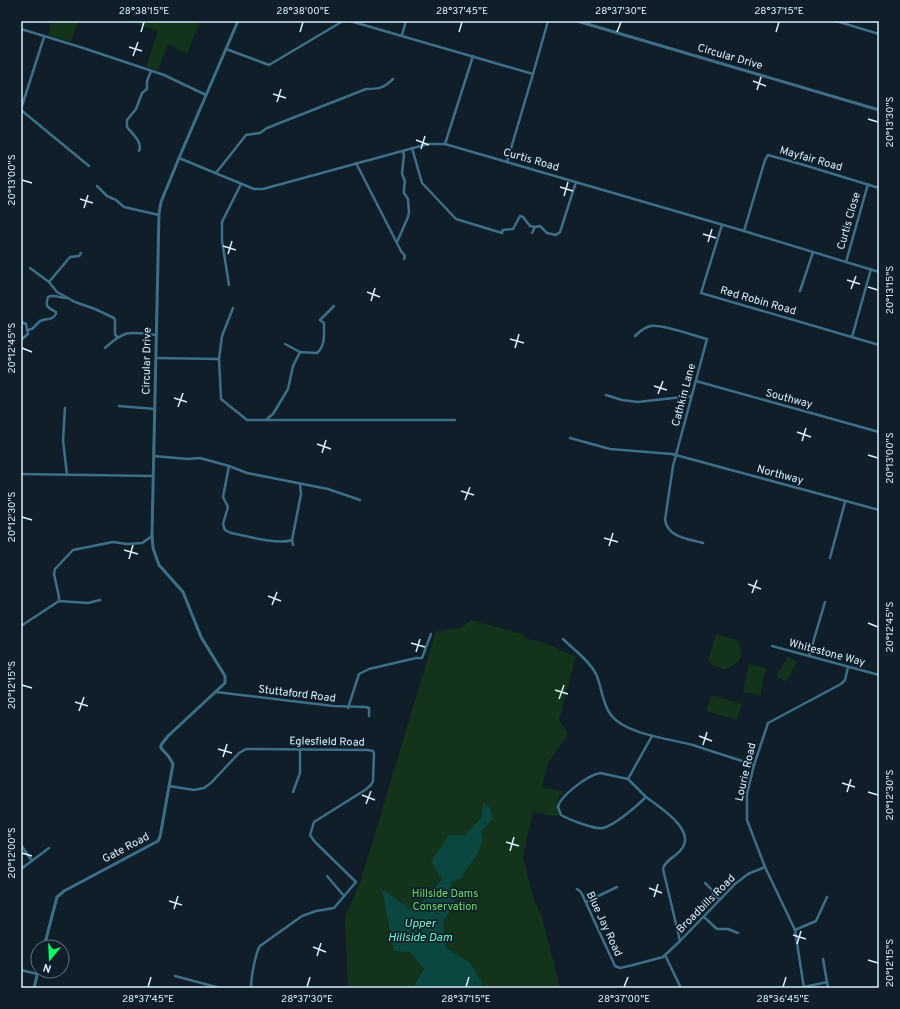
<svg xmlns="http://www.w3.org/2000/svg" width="900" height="1009" viewBox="0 0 900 1009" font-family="Overpass,sans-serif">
<rect width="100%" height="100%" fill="#101e29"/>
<g fill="#13331a">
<path d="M52,21H78L71,42L48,35Z"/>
<path d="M127,21H200L187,54L168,44L158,70L146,67L158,31Z"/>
<path d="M472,620L522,634L527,639L539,641L576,657L559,720L568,734L548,763L542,787L564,792C557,797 555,806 559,814V815L554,816L533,812L523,857L534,900L542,917L560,988H348L345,917L360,883L436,631L460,628Z"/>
<path d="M716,634L737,640C741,648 742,653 739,661L725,670L712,665L708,660Z"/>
<path d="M788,656L797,662L786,682L776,676Z"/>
<path d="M749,664L766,668L760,695L743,692Z"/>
<path d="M711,695L742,704L737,720L706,711Z"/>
</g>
<path fill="#0a4741" d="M483,803L490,808L493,819L481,831L483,839L478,853L460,879L451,882L455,904L443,922L446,948L470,963L483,984L478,988H413L424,969L410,952L394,951L382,889L410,909L420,905L423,900L442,879L431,862L449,835H465L482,817Z"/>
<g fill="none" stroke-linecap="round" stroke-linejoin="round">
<g stroke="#3b7088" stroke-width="2.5">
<path d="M350,21L533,74"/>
<path d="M836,21L879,34"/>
<path d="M21,29L80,47L164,75L206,95"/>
<path d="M402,35L406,21"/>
<path d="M226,49L269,65L343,21"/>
<path d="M21,109L44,37"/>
<path d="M21,110L89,166"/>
<path d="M445,144L473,56"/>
<path d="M412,148L422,183L456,219L502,233L503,230L513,229L520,216L523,217L530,226L535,227"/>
<path d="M139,151C143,143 132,133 127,127V120L136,109L142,93L147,89V81L151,71"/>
<path d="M179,158L254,189H263L428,144H445L744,231L879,272"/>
<path d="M507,162L533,74L548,21"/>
<path d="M356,163L401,251L405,256L404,259"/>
<path d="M216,173L246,135L260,133L267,128L366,89C379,89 384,88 393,79"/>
<path d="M97,186L107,196L116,200L124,207L159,215"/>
<path d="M722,225L701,293L879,345"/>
<path d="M744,231L765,160L768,155L804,165L879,188"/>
<path d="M532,233L535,227L540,226L547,233L556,235L560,232L576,182"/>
<path d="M397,242L408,217L409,212L408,199L404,193V188L405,182L402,173L404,155L403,151"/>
<path d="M846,262L868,184"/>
<path d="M30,268L49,282L57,292L75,302L95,309L114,318L115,320V334L117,337"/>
<path d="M49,282L70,257L79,256L81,253"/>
<path d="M229,285L222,241V222L241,184"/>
<path d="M800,291L813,252"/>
<path d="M233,308L222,336L219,359L221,399L247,420H455"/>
<path d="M21,322L26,324L28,334L21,340"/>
<path d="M27,330L32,329L40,321C47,318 52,321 56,314V312C47,307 45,307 48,297C53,294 61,298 66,298"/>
<path d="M635,336C639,332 645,327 651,326C662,324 695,336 707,339L673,466L665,520C668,538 689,539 703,543"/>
<path d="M852,337L871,269"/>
<path d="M285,344L300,352"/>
<path d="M105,348C126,329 129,332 156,335"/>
<path d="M156,358L219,359"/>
<path d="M696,381L879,432"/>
<path d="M606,395L622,400L638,402L691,396"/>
<path d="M119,406L155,409"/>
<path d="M65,408L63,440L67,475"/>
<path d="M267,419L273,414L288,389L293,366L300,352L317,353C325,346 324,336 324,326V323L320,320L334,306"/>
<path d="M570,438L610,449L672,454L879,510"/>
<path d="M154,456L188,459L200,458L229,466L247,473L328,489L360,500"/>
<path d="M229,466L223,497L228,507L223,524L225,530L231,533C246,536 278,545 292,540"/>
<path d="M21,474L153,476"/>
<path d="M293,545L292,540L301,494L300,484"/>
<path d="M830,558L845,502"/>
<path d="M59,601V597L54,574L55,569L73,550L113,542L127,544L142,543L152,536"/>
<path d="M21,626L59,601L88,603L100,600"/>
<path d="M563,639C574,650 589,660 596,674C602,687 602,704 611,715C625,734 670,739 693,745C713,752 734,758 754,765"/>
<path d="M772,646L879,675"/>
<path d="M809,656L825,602"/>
<path d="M216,692L333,706L365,707L369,708V716"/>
<path d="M348,708L359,674L369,669L416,658H422L431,634"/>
<path d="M600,773L628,779L646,797C637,806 615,825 603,828C595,830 568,819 561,815L558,807C560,796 588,775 600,773Z"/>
<path d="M628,779L652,736"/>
<path d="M169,786L194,790L204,788L211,783L239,753L246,749L368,750L373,751L374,754L373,781L371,785L365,790L314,822L310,835L315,842L356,882L334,908L316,911L302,916L260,946C255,954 251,978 251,988"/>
<path d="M293,792L300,773V749"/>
<path d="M646,797C659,807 699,831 680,851C674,858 665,860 663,869L680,941"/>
<path d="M21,845L32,861"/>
<path d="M21,869L49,848"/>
<path d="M327,876L344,896"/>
<path d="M705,883L712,890L714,896L721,899"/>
<path d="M577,889L581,892L615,966L620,968L633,965L663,957L680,941L735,884L748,874L765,867"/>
<path d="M586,902L617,887"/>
<path d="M704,917L717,929H728L738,933"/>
<path d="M795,930L816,921L827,897"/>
<path d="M665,955L681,988"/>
<path d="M823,959L828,988"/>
<path d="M21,970L37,974"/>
<path d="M175,976L220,988"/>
<path d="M804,987L827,982"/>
<path d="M804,988L795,930L765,867L747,820V794L754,765L768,723L841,684L845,680L848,667"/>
</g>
<g stroke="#3b7088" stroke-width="3">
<path d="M577,21L879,110"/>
<path d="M44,947L57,897L64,891L158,841L160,837L173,764L169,757L161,748V745L168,736L225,683V676L201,637L183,592L159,565L153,548L152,534L159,213L161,202L179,158L238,21"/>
<path d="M34,988L38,971"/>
</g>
</g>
<path fill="none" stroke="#d7f0ff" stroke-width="1.5" d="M141,32L144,22M300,32L303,22M459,32L462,22M617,32L621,22M776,32L779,22M129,47L142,51M133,56L138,42M753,81L766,86M757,90L761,77M273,94L286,98M277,102L281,89M868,119L878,122M416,140L429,145M421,149L425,136M22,180L32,183M560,187L573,191M564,196L568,182M80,199L93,203M84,208L88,195M703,234L716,238M708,242L712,229M223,246L236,250M228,254L232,241M847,280L860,284M868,287L878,290M851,289L856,276M367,292L380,297M371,301L375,288M510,339L524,343M22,348L32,352M515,348L519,334M654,386L667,390M658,394L663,381M174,398L187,402M178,407L183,393M797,432L811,437M802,441L806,428M317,444L331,449M322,453L326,440M868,455L878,458M461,491L474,495M465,500L470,487M22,517L32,520M604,538L618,542M609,546L613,533M124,550L138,554M129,559L133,545M748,584L761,589M752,593L757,580M268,596L281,601M272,605L277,592M868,623L878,627M411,643L425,647M416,652L420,639M22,685L32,688M555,690L568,694M559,699L564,685M75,702L88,706M79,711L84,697M699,736L712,741M703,745L707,732M218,749L232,753M223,757L227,744M842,783L855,787M847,792L851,779M868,792L878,795M362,795L375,800M366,804L371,791M506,842L519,846M510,851L514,837M22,853L32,856M649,888L662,893M654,897L658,884M169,901L182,905M174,909L178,896M793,935L806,939M797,944L801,931M313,947L326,952M317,956L321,943M868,960L878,963M148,987L151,977M307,987L310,977M466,987L469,977M624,987L628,977M783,987L786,977"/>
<g text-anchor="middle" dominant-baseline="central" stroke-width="3.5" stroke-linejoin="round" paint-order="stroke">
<g font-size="11" fill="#d7f0ff" stroke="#101e29">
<text transform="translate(730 57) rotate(16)">Circular Drive</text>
<text transform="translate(811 159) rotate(16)">Mayfair Road</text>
<text transform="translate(531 160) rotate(16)">Curtis Road</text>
<text transform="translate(849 221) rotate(-74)">Curtis Close</text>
<text transform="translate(758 301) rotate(16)">Red Robin Road</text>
<text transform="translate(147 361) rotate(-89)">Circular Drive</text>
<text transform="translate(684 395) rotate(-75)">Cathkin Lane</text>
<text transform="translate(789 399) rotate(15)">Southway</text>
<text transform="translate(780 475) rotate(15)">Northway</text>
<text transform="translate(827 653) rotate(15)">Whitestone Way</text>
<text transform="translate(297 694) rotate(7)">Stuttaford Road</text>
<text transform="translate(327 742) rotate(1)">Eglesfield Road</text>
<text transform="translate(746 772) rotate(-77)">Lourie Road</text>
<text transform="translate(126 848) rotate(-28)">Gate Road</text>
<text transform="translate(706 904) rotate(-45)">Broadbills Road</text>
<text transform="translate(604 924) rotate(65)">Blue Jay Road</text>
</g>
<g font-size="11" fill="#62e163" stroke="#101e29">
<text x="445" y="894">Hillside Dams<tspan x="445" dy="13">Conservation</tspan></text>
</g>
<g font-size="12" font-style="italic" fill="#65ffd5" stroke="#101e29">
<text x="420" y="924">Upper<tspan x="420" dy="14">Hillside Dam</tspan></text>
</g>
</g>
<rect width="900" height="1009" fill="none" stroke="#101e29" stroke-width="44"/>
<g transform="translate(50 959) rotate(198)"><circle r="19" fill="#101e29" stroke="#60727f"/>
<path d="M0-3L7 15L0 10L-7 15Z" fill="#03ff5f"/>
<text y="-6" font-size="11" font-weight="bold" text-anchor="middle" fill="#d7f0ff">N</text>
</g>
<rect x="22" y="22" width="856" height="965" fill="none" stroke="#d7f0ff" stroke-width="1.5"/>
<g font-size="10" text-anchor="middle" fill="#d7f0ff">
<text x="144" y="14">28°38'15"E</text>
<text x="303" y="14">28°38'00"E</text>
<text x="462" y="14">28°37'45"E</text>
<text x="621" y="14">28°37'30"E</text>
<text x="779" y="14">28°37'15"E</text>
<text transform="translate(889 122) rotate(-90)" y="4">20°13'30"S</text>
<text transform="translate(11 180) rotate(-90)" y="4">20°13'00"S</text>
<text transform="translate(889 290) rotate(-90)" y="4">20°13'15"S</text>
<text transform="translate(11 348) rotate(-90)" y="4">20°12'45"S</text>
<text transform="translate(889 458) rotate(-90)" y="4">20°13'00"S</text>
<text transform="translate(11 517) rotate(-90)" y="4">20°12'30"S</text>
<text transform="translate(889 627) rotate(-90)" y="4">20°12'45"S</text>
<text transform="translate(11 685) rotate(-90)" y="4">20°12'15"S</text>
<text transform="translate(889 795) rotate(-90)" y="4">20°12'30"S</text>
<text transform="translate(11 853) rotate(-90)" y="4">20°12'00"S</text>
<text transform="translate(889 963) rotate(-90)" y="4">20°12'15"S</text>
<text x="148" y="1002">28°37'45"E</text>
<text x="307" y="1002">28°37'30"E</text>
<text x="466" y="1002">28°37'15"E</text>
<text x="624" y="1002">28°37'00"E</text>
<text x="783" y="1002">28°36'45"E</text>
</g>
</svg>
